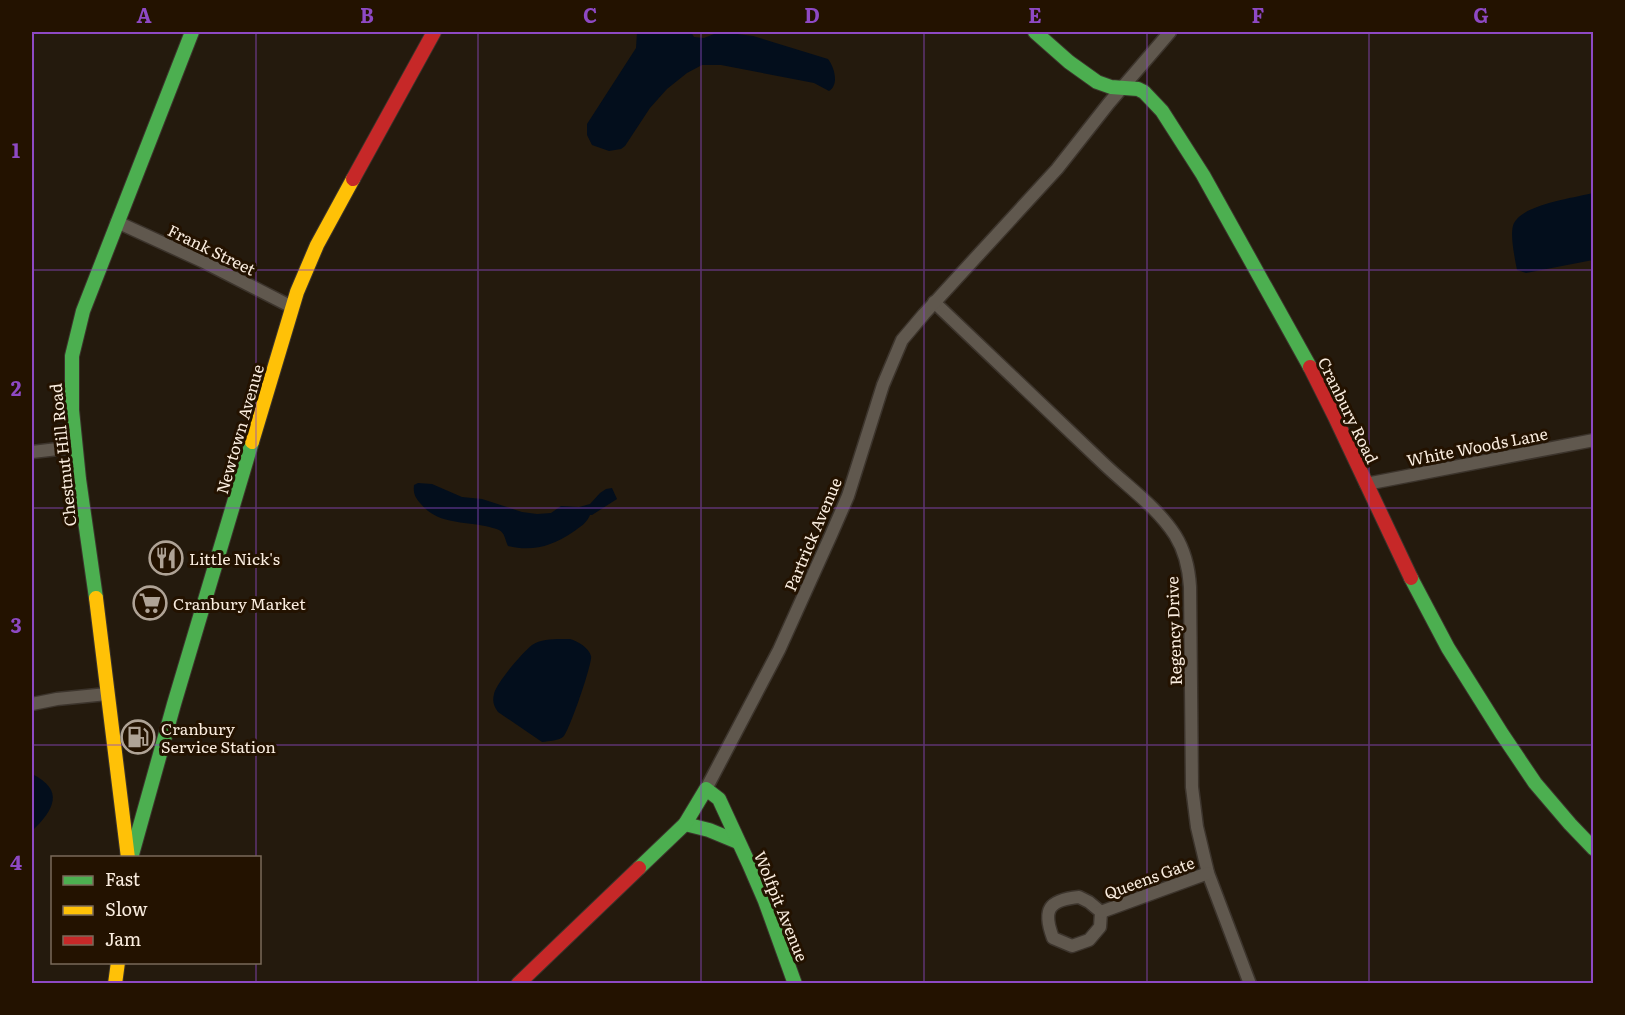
<svg xmlns="http://www.w3.org/2000/svg" width="1625" height="1015" viewBox="0 0 1625 1015" font-family="Literata,serif">
<rect width="100%" height="100%" fill="#241a0d"/>
<g fill="#030e1c">
<path d="M637,32H691L694,37L704,38L714,34H737L753,36L828,59C835,68 839,85 829,91L814,83L721,65H702L687,73L667,89L650,108L625,146L621,149L609,151L592,145L587,135V124L636,48Z"/>
<path d="M1593,193V260L1526,273L1517,270C1515,259 1509,233 1514,223C1524,204 1574,198 1593,193Z"/>
<path d="M418,483L432,484L462,497L482,499L522,512L537,514L551,513L561,506L579,507L590,504L600,493L606,489L612,488L617,499L592,515H590C587,523 580,527 573,532C552,546 533,552 508,546C505,540 505,533 499,530C495,528 489,527 485,526C460,521 437,524 420,503C415,497 413,493 414,485Z"/>
<path d="M570,639C578,641 589,648 591,656C593,662 570,729 564,736C559,741 549,741 542,742L498,712C494,706 492,702 494,694C496,683 523,652 532,645C542,638 558,639 570,639Z"/>
<path d="M32,774C65,790 54,810 32,831Z"/>
</g>
<g fill="none" stroke-linecap="round" stroke-linejoin="round">
<g stroke="#3c342c" stroke-width="15">
<g id="street">
<path d="M117,222L202,261L292,307"/>
<path d="M934,302C991,356 1048,410 1104,464C1128,487 1157,507 1175,535C1185,551 1189,569 1190,587L1192,787L1197,827L1208,873L1250,984"/>
<path d="M32,452L75,447"/>
<path d="M1366,484L1594,440"/>
<path d="M32,704L57,699L107,694"/>
<path d="M706,789L779,650L831,535L848,496L883,385L902,340L924,314L1057,169L1109,103L1170,32"/>
<path d="M1079,897L1089,902L1101,912L1100,927L1089,940L1072,946L1053,938C1042,909 1049,900 1079,897Z"/>
<path d="M1101,912L1208,873"/>
</g>
</g>
<g stroke="#3c342c" stroke-width="16">
<g id="fast">
<path d="M1035,32L1069,62L1097,82L1111,87L1138,89L1144,92L1162,111L1203,175L1310,367"/>
<path d="M1411,578L1448,648L1502,734L1535,783L1570,824L1594,849"/>
<path d="M96,598L79,479L72,410V356L83,311L192,32"/>
<path d="M685,824L709,830L738,842"/>
<path d="M131,858L174,704L252,442"/>
<path d="M639,868L685,824L706,789L719,799L749,864L765,901L795,984"/>
</g>
</g>
<g stroke="#3c342c" stroke-width="16">
<g id="slow">
<path d="M252,442L297,292L317,245L353,179"/>
<path d="M96,598L128,858"/>
<path d="M115,984L118,962"/>
</g>
</g>
<g stroke="#3c342c" stroke-width="16">
<g id="jam">
<path d="M353,179L434,32"/>
<path d="M1310,367L1335,417L1411,578"/>
<path d="M518,984L639,868"/>
</g>
</g>
<use href="#street" stroke="#60584e" stroke-width="12"/>
<use href="#fast" stroke="#4caf50" stroke-width="14"/>
<use href="#slow" stroke="#ffc107" stroke-width="14"/>
<use href="#jam" stroke="#c62828" stroke-width="14"/>
</g>
<path fill="none" stroke="#8e49c4" stroke-width="1.5" stroke-opacity="0.55" d="M256,32V858M478,32V984M701,32V984M924,32V984M1147,32V984M1369,32V984M32,270H1594M32,508H1594M32,745H1594M256,962V984"/>
<defs>
<g id="restaurant-ring" transform="scale(1.725)"><circle r="9.5" fill="#231200" stroke="#afa396" stroke-width="1.5"/><path d="M-5-6h1v4h1v-4h1v4h1v-4h1v5L-1.5 .5V6h-2V.5L-5-1ZM5-6V6H3V1.5H1.5Q1.5-4 5-6Z" fill="#afa396"/></g>
<g id="supermarket-ring" transform="scale(1.725)"><circle r="9.5" fill="#231200" stroke="#afa396" stroke-width="1.5"/><path d="M-6-5.5h2.5l.6 2H6L4.5 2H-2.5L-4.4-4H-6ZM-1.5 3.2a1.3 1.3 0 1 0 .1 0ZM3 3.2a1.3 1.3 0 1 0 .1 0Z" fill="#afa396"/></g>
<g id="fuel-ring" transform="scale(1.725)"><circle r="9.5" fill="#231200" stroke="#afa396" stroke-width="1.5"/><path d="M-5.5-6h7V0h2V4h1.3V-2.5L3-4.5l.8-.8L6-3V5H2.5V1h-1V6h-7ZM-4.2-4.7v3.2H.2V-4.7Z" fill="#afa396"/></g>
</defs>
<g fill-rule="evenodd">
<use href="#restaurant-ring" x="166" y="558"/>
<use href="#supermarket-ring" x="150" y="603"/>
<use href="#fuel-ring" x="138" y="737"/>
</g>
<g text-anchor="middle" dominant-baseline="central" stroke-width="6" stroke-linejoin="round" paint-order="stroke">
<g font-size="16" fill="#faeddf" stroke="#231200">
<text transform="translate(212 249) rotate(26)">Frank Street</text>
<text transform="translate(1349 410) rotate(64)">Cranbury Road</text>
<text transform="translate(239 429) rotate(-74)">Newtown Avenue</text>
<text transform="translate(1477 446) rotate(-11)">White Woods Lane</text>
<text transform="translate(62 455) rotate(-96)">Chestnut Hill Road</text>
<text transform="translate(812 534) rotate(-67)">Partrick Avenue</text>
<text transform="translate(1173 631) rotate(-92)">Regency Drive</text>
<text transform="translate(1149 877) rotate(-20)">Queens Gate</text>
<text transform="translate(782 906) rotate(68)">Wolfpit Avenue</text>
</g>
<g font-size="16" fill="#faeddf" stroke="#231200" text-anchor="start">
<text x="189" y="558">Little Nick's</text>
<text x="173" y="603">Cranbury Market</text>
<text x="161" y="728">Cranbury<tspan x="161" dy="18">Service Station</tspan></text>
</g>
</g>
<rect width="1625" height="1015" fill="none" stroke="#231200" stroke-width="66"/>
<rect x="51" y="856" width="210" height="108" fill="#231200" stroke="#796a59" stroke-width="1.5"/>
<rect x="63" y="876" width="30" height="9" fill="#4caf50" stroke="#796a59" stroke-width="1.5"/>
<text x="105" y="886" font-size="18" fill="#faeddf">Fast</text>
<rect x="63" y="906" width="30" height="9" fill="#ffc107" stroke="#796a59" stroke-width="1.5"/>
<text x="105" y="916" font-size="18" fill="#faeddf">Slow</text>
<rect x="63" y="936" width="30" height="9" fill="#c62828" stroke="#796a59" stroke-width="1.5"/>
<text x="105" y="946" font-size="18" fill="#faeddf">Jam</text>
<rect x="33" y="33" width="1559" height="949" fill="none" stroke="#8e49c4" stroke-width="2"/>
<g font-size="20" text-anchor="middle" font-weight="bold" fill="#8e49c4">
<text x="144" y="23">A</text>
<text x="367" y="23">B</text>
<text x="590" y="23">C</text>
<text x="812" y="23">D</text>
<text x="1035" y="23">E</text>
<text x="1258" y="23">F</text>
<text x="1481" y="23">G</text>
<text x="16" y="158">1</text>
<text x="16" y="396">2</text>
<text x="16" y="633">3</text>
<text x="16" y="870">4</text>
</g>
</svg>
